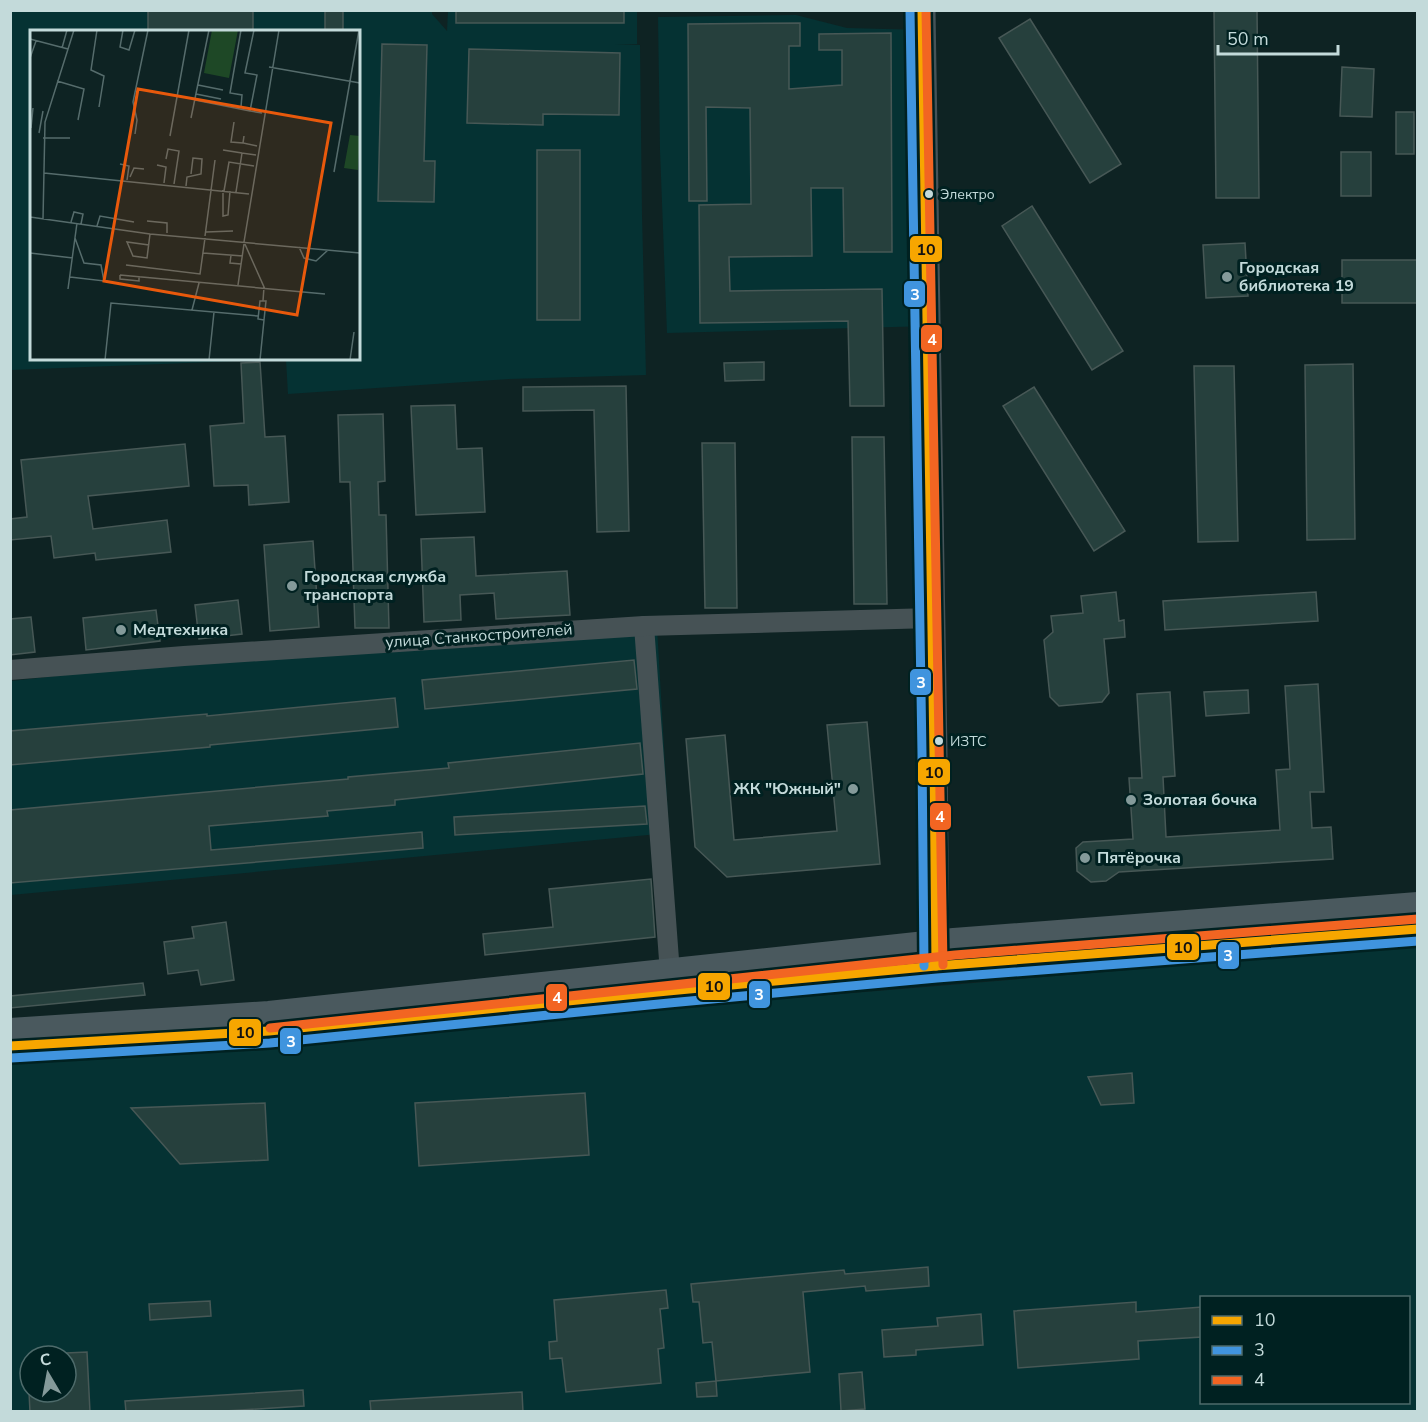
<svg xmlns="http://www.w3.org/2000/svg" width="1428" height="1422" viewBox="0 0 1428 1422" font-family="'Nunito Sans',sans-serif">
<rect width="100%" height="100%" fill="#0e2323"/>
<g fill="#053233" fill-rule="evenodd">
<path d="M432,10V14L447,31L448,11H637V44H615L640,45L642,215L646,375L509,379L288,394L286,359L11,370L10,11ZM32,32H358V358H32Z"/>
<path d="M796,15L847,28L924,30L931,326L667,333L660,150L658,17Z"/>
<path d="M657,627L669,833L11,895V681L74,674Z"/>
<path d="M1417,946V1411H11L10,1063ZM1202,1298H1408V1402H1202ZM30,1356H66V1392H30Z"/>
</g>
<g fill="#26403d" stroke="#475856" stroke-width="1.5">
<rect x="148" y="10" width="105" height="22"/>
<rect x="325" y="10" width="18" height="22"/>
<rect x="456" y="10" width="168" height="13"/>
<path d="M1214,10H1257L1259,198H1216Z"/>
<path d="M1030,19L1121,164L1090,183L999,38Z"/>
<path d="M800,23V46H789V89L842,85V50H819V34L891,33L892,252H844L843,188H811L812,256L729,257L730,291L882,289L884,406H850L848,321L700,323L699,205L751,204L750,108L706,107L707,201H689L688,24Z"/>
<path d="M382,44L427,45L424,161H435L434,202L378,201Z"/>
<path d="M469,49L620,53L619,115L543,114V125L467,123Z"/>
<path d="M1342,67L1374,69L1372,117L1340,116Z"/>
<rect x="1396" y="112" width="18" height="42"/>
<rect x="537" y="150" width="43" height="170"/>
<rect x="1341" y="152" width="30" height="44"/>
<path d="M1032,206L1123,351L1092,370L1002,226Z"/>
<path d="M1245,243L1248,296L1206,298L1203,245Z"/>
<rect x="1342" y="260" width="76" height="43"/>
<path d="M260,362L265,437L285,436L289,502L249,505L248,485L214,486L210,426L244,423L241,363Z"/>
<path d="M764,362V380L725,381L724,363Z"/>
<path d="M1353,364L1355,539L1307,540L1305,365Z"/>
<path d="M1194,366H1234L1238,541L1198,542Z"/>
<path d="M626,386L629,531L597,532L594,410L523,411V387Z"/>
<path d="M1034,387L1125,531L1094,551L1003,406Z"/>
<path d="M455,405L457,449L482,448L485,512L416,515L411,406Z"/>
<path d="M383,414L385,481L378,482L379,515H386L389,628H355L350,482H340L338,415Z"/>
<path d="M852,437H884L887,604H854Z"/>
<path d="M702,443H735L737,608H705Z"/>
<path d="M185,444L189,486L88,496L93,529L167,520L171,552L96,560L95,553L54,558L51,536L10,540V519L27,517L21,460Z"/>
<path d="M474,537L476,576L567,571L570,615L496,619L494,593L460,595L461,620L424,622L421,539Z"/>
<path d="M313,541L319,627L270,631L264,545Z"/>
<path d="M1116,592L1119,621L1124,620L1125,637L1104,639L1109,693L1102,702L1059,706L1050,697L1044,640L1053,632L1051,616L1083,613L1081,596Z"/>
<path d="M1316,592L1318,621L1165,630L1163,601Z"/>
<path d="M238,600L242,634L199,639L195,605Z"/>
<path d="M156,610L160,641L86,650L83,618Z"/>
<path d="M31,617L35,652L10,655V619Z"/>
<path d="M634,660L637,689L425,709L422,680Z"/>
<path d="M1318,684L1324,792H1310L1312,828L1331,827L1333,859L1119,872L1106,881L1091,882L1077,871L1076,848L1083,842L1133,839L1129,778H1142L1137,694L1170,692L1175,776L1163,777L1166,837L1280,830L1276,770L1290,769L1285,686Z"/>
<path d="M1248,690L1249,713L1206,716L1204,692Z"/>
<path d="M395,698L398,727L210,745V747L10,765V731L207,714V716Z"/>
<path d="M867,722L880,864L727,877L695,847L686,739L725,735L734,840L837,831L827,725Z"/>
<path d="M640,743L643,774L395,800V805L327,811L328,816L209,826L211,850L422,832L423,848L10,883V810L348,779V777L449,768L448,763Z"/>
<path d="M645,806L647,824L455,835L454,817Z"/>
<path d="M651,879L655,937L485,955L483,934L553,927L549,889Z"/>
<path d="M226,922L234,980L201,985L198,970L168,974L164,942L194,938L192,927Z"/>
<path d="M143,983L145,995L10,1008V996Z"/>
<path d="M1132,1073L1134,1103L1101,1105L1088,1077Z"/>
<path d="M585,1093L589,1155L419,1166L415,1103Z"/>
<path d="M265,1103L268,1160L180,1164L131,1108Z"/>
<path d="M928,1267L929,1286L866,1291L865,1286L803,1292L810,1372L716,1381L712,1342L703,1343L699,1302H693L691,1284L844,1270L845,1274Z"/>
<path d="M666,1290L668,1308L660,1309L664,1348L658,1349L661,1383L566,1392L562,1358L550,1359L549,1342L557,1341L554,1300Z"/>
<path d="M210,1301L211,1316L150,1320L149,1304Z"/>
<path d="M1136,1302V1312L1202,1307V1337L1138,1341L1139,1359L1018,1368L1014,1311Z"/>
<path d="M981,1314L983,1345L916,1350V1355L884,1357L882,1330L938,1326L937,1318Z"/>
<path d="M87,1352L90,1412H30L29,1392H66V1353Z"/>
<path d="M862,1372L865,1409L841,1411L839,1374Z"/>
<path d="M716,1381L717,1396L697,1397L696,1383Z"/>
<path d="M303,1390L304,1406L209,1412H126L125,1401Z"/>
<path d="M522,1392L523,1412H371L370,1401Z"/>
</g>
<g fill="none" stroke-linecap="round" stroke-linejoin="round">
<g stroke="#465255" stroke-width="20">
<path d="M644,626L670,973"/>
<path d="M10,670L184,656L644,626L932,618"/>
</g>
<path stroke="#455358" stroke-width="27" d="M922,10L934,754L936,966"/>
<g stroke="#4a595e" stroke-width="30">
<path d="M871,972L1418,929"/>
<path d="M10,1033L269,1016L954,943L1418,907"/>
</g>
<g stroke="#002121" stroke-width="14">
<g id="bus-1">
<path d="M922,10L934,754L936,966"/>
<path d="M10,1046L269,1031L668,991L936,966L1418,929"/>
</g>
</g>
<g stroke="#002121" stroke-width="14">
<g id="bus-2">
<path d="M910,10L922,754L924,966"/>
<path d="M11,1058L270,1043L669,1003L937,978L1418,941"/>
</g>
</g>
<g stroke="#002121" stroke-width="14">
<g id="bus-3">
<path d="M926,10L943,965"/>
<path d="M270,1028L955,955L1418,919"/>
</g>
</g>
<use href="#bus-1" stroke="#f7a600" stroke-width="9"/>
<use href="#bus-2" stroke="#4094de" stroke-width="9"/>
<use href="#bus-3" stroke="#f26522" stroke-width="9"/>
</g>
<g fill="#c3dada" stroke="#002121" stroke-width="2">
<circle cx="929" cy="194" r="5"/>
<circle cx="939" cy="741" r="5"/>
</g>
<g fill="#849a9a" stroke="#002121" stroke-width="2">
<circle cx="1227" cy="277" r="6"/>
<circle cx="292" cy="586" r="6"/>
<circle cx="121" cy="630" r="6"/>
<circle cx="853" cy="789" r="6"/>
<circle cx="1131" cy="800" r="6"/>
<circle cx="1085" cy="858" r="6"/>
</g>
<g text-anchor="middle" dominant-baseline="central" stroke-width="6" stroke-linejoin="round" paint-order="stroke">
<g font-size="14" fill="#c3dada" stroke="#002121" text-anchor="start">
<text x="940" y="194">Электро</text>
<text x="950" y="741">ИЗТС</text>
</g>
<g font-size="16" font-weight="bold" fill="#c3dada" stroke="#002121" text-anchor="start">
<text x="1239" y="268">Городская<tspan x="1239" dy="18">библиотека 19</tspan></text>
<text x="304" y="577">Городская служба<tspan x="304" dy="18">транспорта</tspan></text>
<text x="133" y="630">Медтехника</text>
<text x="841" y="789" text-anchor="end">ЖК "Южный"</text>
<text x="1143" y="800">Золотая бочка</text>
<text x="1097" y="858">Пятёрочка</text>
</g>
<g font-size="16" fill="#c3dada" stroke="#002121">
<text transform="translate(479 636) rotate(-4)">улица Станкостроителей</text>
</g>
</g>
<g transform="translate(30 30)">
<rect width="330" height="330" fill="#0e2323"/>
<path d="M182,0H208L199,48L174,43ZM320,105L330,106L328,140L314,138Z" fill="#1e4826"/>
<path fill="none" stroke="#566c6c" stroke-width="1.5" d="M67,0L61,40L74,46L69,77M93,0L90,17L99,20L105,0M224,0L215,43L227,45L220,81L232,83M0,9L38,19M32,18L37,0M0,28L6,11M239,37L330,53M27,51L54,59L48,90M168,55L193,60M166,64L191,69M165,70L220,81M211,77L212,65L200,63L211,0M161,88L179,0M204,92L201,112L213,113M1,98L3,78M9,103L13,81M105,104L107,90L103,72L118,0M140,106L159,0M214,106L213,113L227,116M13,108H40M193,120L212,123M136,129L138,119L149,121L144,154M90,134L99,136L97,150M127,135L136,137L134,153M304,142L329,0M14,143L219,164M100,147L104,138L114,139M156,156L157,147L171,144L172,129L163,128L161,144M193,160V186L198,185L200,161M194,161L199,132L224,136M206,162L212,123L226,125M0,187L120,204L330,223M13,189L15,92L44,0M117,191L137,193V203M41,192L44,182L53,184L51,194M67,196L70,186L104,192M176,202L203,201M175,206L185,130M214,212L234,257L233,271M214,212L249,0M119,215L97,212L103,226L117,228L120,204M269,217L274,228L286,231L298,220M0,223L43,228M173,223L213,226M201,225L200,233L211,234M96,235L170,244L175,208M90,245L295,264M90,245V249L109,251V246M40,247L74,251L71,235L54,233L45,208M208,255L214,214M38,259L47,193M162,280L169,253M75,330L81,273L228,286M179,330L184,282M230,330L234,290L236,271H230L228,289L234,290M320,330L324,302"/>
<path fill="#e8590c" fill-opacity="0.15" stroke="#e8590c" stroke-width="3" d="M108,59L301,93L267,285L74,251Z"/>
<rect width="330" height="330" fill="none" stroke="#c3dada" stroke-width="3"/>
</g>
<g stroke="#002121" stroke-width="2">
<rect x="909" y="235" width="34" height="28" rx="6" fill="#f7a600"/>
<rect x="903" y="280" width="23" height="28" rx="6" fill="#4094de"/>
<rect x="920" y="324" width="23" height="29" rx="6" fill="#f26522"/>
<rect x="909" y="668" width="23" height="28" rx="6" fill="#4094de"/>
<rect x="917" y="758" width="34" height="28" rx="6" fill="#f7a600"/>
<rect x="929" y="802" width="23" height="29" rx="6" fill="#f26522"/>
<rect x="1166" y="933" width="34" height="28" rx="6" fill="#f7a600"/>
<rect x="1217" y="941" width="23" height="29" rx="6" fill="#4094de"/>
<rect x="697" y="972" width="34" height="29" rx="6" fill="#f7a600"/>
<rect x="748" y="980" width="23" height="29" rx="6" fill="#4094de"/>
<rect x="545" y="983" width="23" height="29" rx="6" fill="#f26522"/>
<rect x="228" y="1018" width="34" height="29" rx="6" fill="#f7a600"/>
<rect x="279" y="1027" width="23" height="28" rx="6" fill="#4094de"/>
</g>
<g font-size="16" text-anchor="middle" font-weight="bold" fill="#fff">
<text x="915" y="300">3</text>
<text x="932" y="345">4</text>
<text x="921" y="688">3</text>
<text x="940" y="822">4</text>
<text x="1228" y="961">3</text>
<text x="759" y="1000">3</text>
<text x="557" y="1003">4</text>
<text x="291" y="1047">3</text>
</g>
<g font-size="16" text-anchor="middle" font-weight="bold" fill="#111">
<text x="926" y="255">10</text>
<text x="934" y="778">10</text>
<text x="1183" y="953">10</text>
<text x="714" y="992">10</text>
<text x="245" y="1038">10</text>
</g>
<rect width="1428" height="1422" fill="none" stroke="#c3dada" stroke-width="24"/>
<rect x="1200" y="1296" width="210" height="108" fill="#002121" stroke="#4e6b6b" stroke-width="1.5"/>
<rect x="1212" y="1316" width="30" height="9" fill="#f7a600" stroke="#4e6b6b" stroke-width="1.5"/>
<text x="1254" y="1326" font-size="18" fill="#c3dada">10</text>
<rect x="1212" y="1346" width="30" height="9" fill="#4094de" stroke="#4e6b6b" stroke-width="1.5"/>
<text x="1254" y="1356" font-size="18" fill="#c3dada">3</text>
<rect x="1212" y="1376" width="30" height="9" fill="#f26522" stroke="#4e6b6b" stroke-width="1.5"/>
<text x="1254" y="1386" font-size="18" fill="#c3dada">4</text>
<g transform="translate(48 1374) rotate(350)"><circle r="28" fill="#002121" stroke="#4e6b6b" stroke-width="1.5"/>
<path d="M0-4.5L10 22L0 15L-10 22Z" fill="#849a9a"/>
<text y="-9" font-size="16" font-weight="bold" text-anchor="middle" fill="#c3dada">С</text>
</g>
<path d="M1218 45v9h120v-9" fill="none" stroke="#c3dada" stroke-width="3"/>
<text x="1227" y="45" font-size="18" fill="#c3dada" stroke="#002121" stroke-width="4.5" paint-order="stroke">50 m</text>
</svg>
